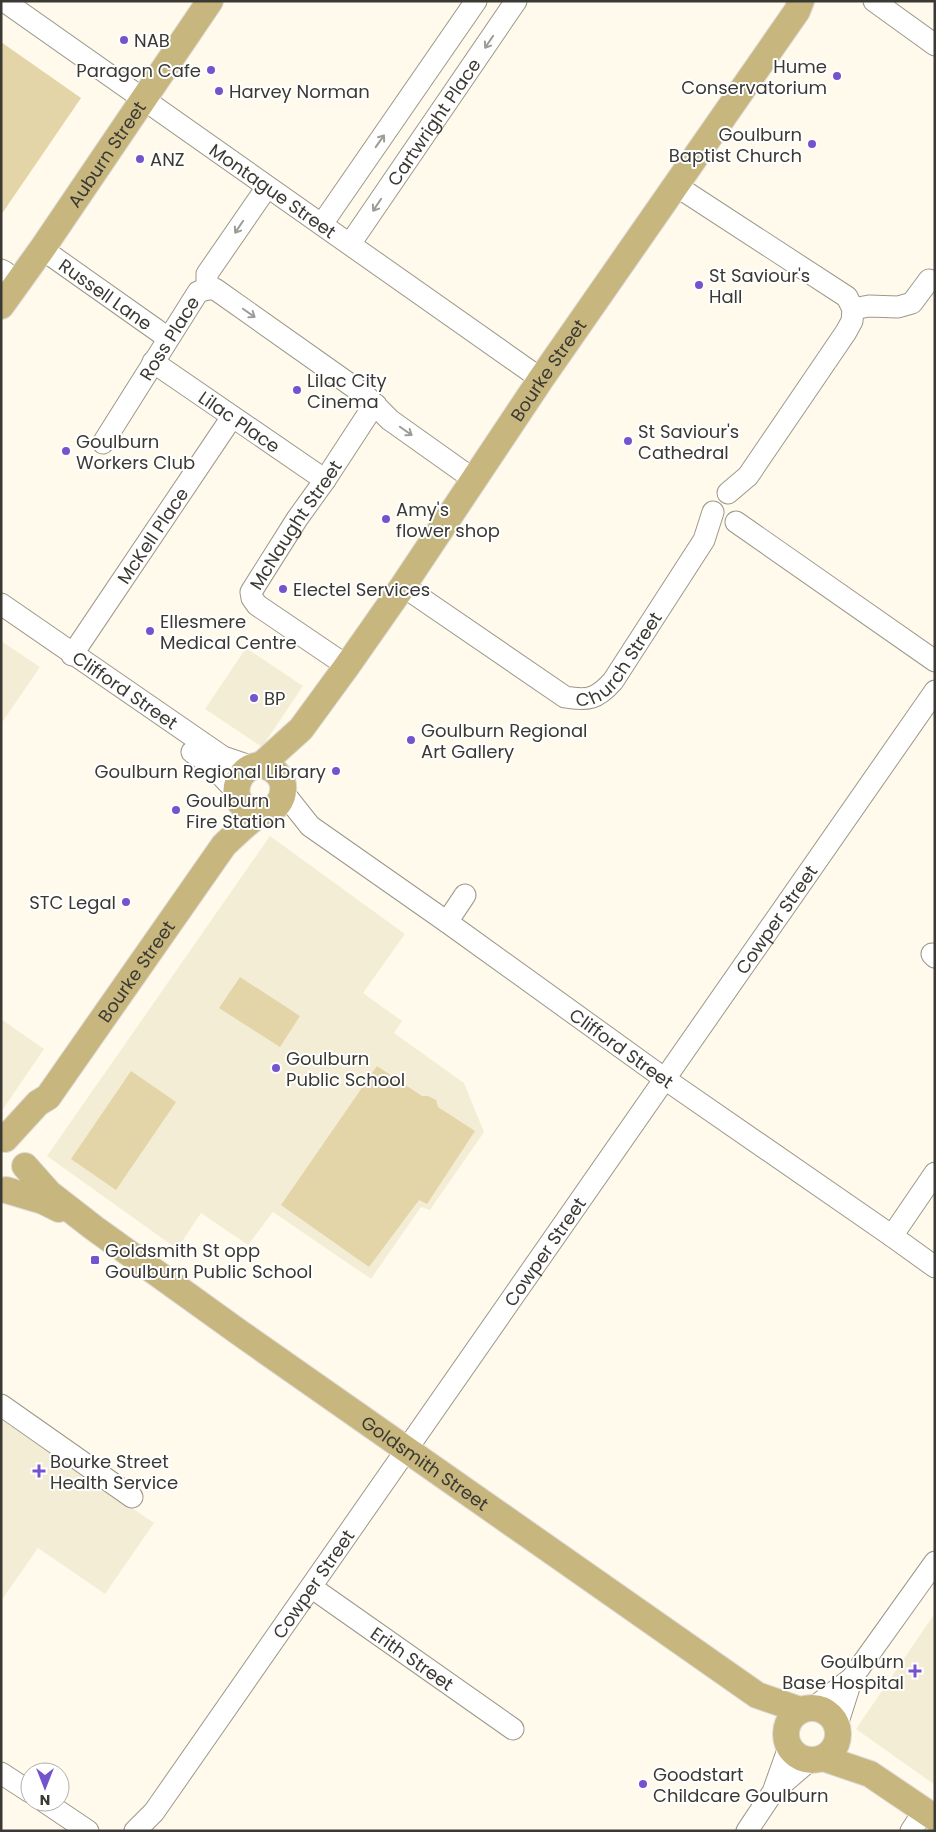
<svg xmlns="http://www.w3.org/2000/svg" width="936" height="1832" viewBox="0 0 936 1832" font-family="Poppins,sans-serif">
<rect width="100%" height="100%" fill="#fffaeb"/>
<g fill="#f4edd6">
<path d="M1,641L40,667L1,724Z"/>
<path d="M246,648L303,686L262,747L205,709Z"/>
<path d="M270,836L405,934L363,993L402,1021L394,1033L464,1083L484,1132L430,1210L421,1207L371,1279L273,1212L248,1245L201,1213L177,1249L47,1156Z"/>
<path d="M1,1019L44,1049L1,1112Z"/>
<path d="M1,1418L154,1523L105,1594L38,1548L1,1601Z"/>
<path d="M935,1613V1785L856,1729Z"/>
</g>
<g fill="#e4d5a8">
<path d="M1,42L81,98L1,215Z"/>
<path d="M240,977L300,1016L280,1047L219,1008Z"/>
<path d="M377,1066L422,1096H428L436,1100L438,1107L475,1131L427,1204L419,1200L369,1267L281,1205Z"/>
<path d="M131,1071L176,1102L116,1190L71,1159Z"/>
</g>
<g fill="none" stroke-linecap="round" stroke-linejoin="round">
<g stroke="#9c988a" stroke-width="23">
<g id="minor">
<path id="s1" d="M4,1L541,379"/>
<path d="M874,1L935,45"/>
<path d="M675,185L847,297L853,309L852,321L846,332L748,476L728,493"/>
<path d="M322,224L476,1"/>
<path id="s2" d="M350,244L516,1"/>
<path id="s3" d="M42,249L168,338"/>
<path d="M1,270L5,272"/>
<path d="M207,289V274L267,187"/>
<path d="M853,309L869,306L898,307L912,303L929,280"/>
<path id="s4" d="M153,362L325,480"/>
<path id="s5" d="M103,443L198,292L207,289H215L365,395L390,420L473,479"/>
<path d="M736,522L935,661"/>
<path id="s6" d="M403,586L565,697C588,701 597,699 613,681L704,540L713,512"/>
<path id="s7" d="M1,604L223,757L253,767"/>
<path id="s8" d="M72,655L232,417"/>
<path id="s9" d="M347,666L257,605L252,598L251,592L297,519L325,480L372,408L376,405"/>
<path d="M192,752L210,764L236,791"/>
<path id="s10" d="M283,792L310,826L447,922L665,1079L892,1236L935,1267"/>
<path d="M447,922L465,895"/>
<path d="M932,954L935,957"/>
<path d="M892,1236L935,1173"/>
<path d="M1,1405L132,1497"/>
<path id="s11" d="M311,1587L513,1729"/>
<path d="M813,1708L852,1678L935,1562"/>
<path d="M837,1725L852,1678"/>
<path d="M1,1773L30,1792"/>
<path d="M774,1791L810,1760"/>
<path d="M45,1802L88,1831"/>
<path id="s12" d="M135,1831L154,1812L935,691"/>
<path d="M747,1831L773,1792L789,1747"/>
<path d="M911,1831L924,1811"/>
</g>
</g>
<g stroke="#dcdbda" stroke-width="28">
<g id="major">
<path id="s13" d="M1,306L42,249L210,1"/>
<path id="s14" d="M260,766L301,729L347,666L403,586L541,379L797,11L801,1"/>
<path id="s15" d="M5,1139L38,1103L48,1097L224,845C235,835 246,823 259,815C265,810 273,811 278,804C281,800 283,795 283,790C284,782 280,775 273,770C242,749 216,807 260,813"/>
<path id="s16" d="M25,1166L49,1193L94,1228L240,1333L757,1695L800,1710"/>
<path d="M6,1190L43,1201L59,1209"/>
<circle cx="812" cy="1734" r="26"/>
<path d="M823,1758L870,1774L935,1818"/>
</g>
</g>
<use href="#minor" stroke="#fff" stroke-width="21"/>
<use href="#major" stroke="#c7b67d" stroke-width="26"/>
</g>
<defs><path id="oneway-shaft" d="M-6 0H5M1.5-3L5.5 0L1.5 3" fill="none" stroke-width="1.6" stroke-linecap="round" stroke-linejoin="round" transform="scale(1.25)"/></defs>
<g stroke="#9d9c99">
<use href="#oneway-shaft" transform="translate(489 42) rotate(124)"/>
<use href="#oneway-shaft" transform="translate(380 141) rotate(-55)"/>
<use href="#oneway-shaft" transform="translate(377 205) rotate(124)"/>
<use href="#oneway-shaft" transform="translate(239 227) rotate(124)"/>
<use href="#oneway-shaft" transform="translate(249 313) rotate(35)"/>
<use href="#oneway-shaft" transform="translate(406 431) rotate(35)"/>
</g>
<g fill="#7553cd" stroke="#fff" stroke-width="2">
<circle cx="124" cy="40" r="5"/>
<circle cx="211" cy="70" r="5"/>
<circle cx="837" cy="76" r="5"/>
<circle cx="219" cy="91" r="5"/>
<circle cx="812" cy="144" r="5"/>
<circle cx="140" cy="159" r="5"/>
<circle cx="699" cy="285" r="5"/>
<circle cx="297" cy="390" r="5"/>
<circle cx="628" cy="441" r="5"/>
<circle cx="66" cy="451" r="5"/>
<circle cx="386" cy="519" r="5"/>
<circle cx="283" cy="589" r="5"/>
<circle cx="150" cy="631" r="5"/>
<circle cx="254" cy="698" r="5"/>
<circle cx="411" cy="740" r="5"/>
<circle cx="336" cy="771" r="5"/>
<circle cx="176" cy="810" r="5"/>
<circle cx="126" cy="902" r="5"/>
<circle cx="276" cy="1068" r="5"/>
<rect x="90" y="1255" width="10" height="10" rx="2.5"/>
<path d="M36.5 1463.5h5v5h5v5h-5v5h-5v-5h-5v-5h5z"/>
<path d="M912.5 1663.5h5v5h5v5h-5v5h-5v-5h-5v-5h5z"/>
<circle cx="643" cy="1784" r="5"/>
</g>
<g text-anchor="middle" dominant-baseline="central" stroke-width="4" stroke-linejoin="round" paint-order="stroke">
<g font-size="18" fill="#3b3933" stroke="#fff" text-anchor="start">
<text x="134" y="40">NAB</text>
<text x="827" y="66" text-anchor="end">Hume<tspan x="827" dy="21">Conservatorium</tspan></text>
<text x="201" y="70" text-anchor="end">Paragon Cafe</text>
<text x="229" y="91">Harvey Norman</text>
<text x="802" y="134" text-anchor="end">Goulburn<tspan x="802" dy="21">Baptist Church</tspan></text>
<text x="150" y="159">ANZ</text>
<text x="709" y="275">St Saviour's<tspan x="709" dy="21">Hall</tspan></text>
<text x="307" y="380">Lilac City<tspan x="307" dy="21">Cinema</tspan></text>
<text x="638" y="431">St Saviour's<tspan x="638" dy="21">Cathedral</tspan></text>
<text x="76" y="441">Goulburn<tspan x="76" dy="21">Workers Club</tspan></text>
<text x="396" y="509">Amy's<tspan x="396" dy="21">flower shop</tspan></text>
<text x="293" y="589">Electel Services</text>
<text x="160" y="621">Ellesmere<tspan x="160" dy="21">Medical Centre</tspan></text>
<text x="264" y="698">BP</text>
<text x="421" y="730">Goulburn Regional<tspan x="421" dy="21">Art Gallery</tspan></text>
<text x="326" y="771" text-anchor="end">Goulburn Regional Library</text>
<text x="186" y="800">Goulburn<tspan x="186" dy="21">Fire Station</tspan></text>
<text x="116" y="902" text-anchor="end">STC Legal</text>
<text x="286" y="1058">Goulburn<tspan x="286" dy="21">Public School</tspan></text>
<text x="105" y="1250">Goldsmith St opp<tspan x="105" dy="21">Goulburn Public School</tspan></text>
<text x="50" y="1461">Bourke Street<tspan x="50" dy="21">Health Service</tspan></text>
<text x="904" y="1661" text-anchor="end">Goulburn<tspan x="904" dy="21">Base Hospital</tspan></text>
<text x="653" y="1774">Goodstart<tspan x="653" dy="21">Childcare Goulburn</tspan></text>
</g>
<g font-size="18" fill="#3b3933" stroke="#fff">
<text stroke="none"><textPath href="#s2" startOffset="148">Cartwright Place</textPath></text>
<text stroke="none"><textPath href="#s13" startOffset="185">Auburn Street</textPath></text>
<text stroke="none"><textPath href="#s1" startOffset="329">Montague Street</textPath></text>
<text stroke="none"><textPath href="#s3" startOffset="78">Russell Lane</textPath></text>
<text stroke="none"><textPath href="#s5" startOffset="124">Ross Place</textPath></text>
<text stroke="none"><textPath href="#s14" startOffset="491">Bourke Street</textPath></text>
<text stroke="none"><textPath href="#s4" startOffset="105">Lilac Place</textPath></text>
<text stroke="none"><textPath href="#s9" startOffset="204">McNaught Street</textPath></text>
<text stroke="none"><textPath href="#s8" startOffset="144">McKell Place</textPath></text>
<text stroke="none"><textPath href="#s6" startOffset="269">Church Street</textPath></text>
<text stroke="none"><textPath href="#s7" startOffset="151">Clifford Street</textPath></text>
<text stroke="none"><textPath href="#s12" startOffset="1115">Cowper Street</textPath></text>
<text stroke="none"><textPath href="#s15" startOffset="214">Bourke Street</textPath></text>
<text stroke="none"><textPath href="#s10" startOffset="426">Clifford Street</textPath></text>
<text stroke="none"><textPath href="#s12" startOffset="710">Cowper Street</textPath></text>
<text stroke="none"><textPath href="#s16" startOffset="499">Goldsmith Street</textPath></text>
<text stroke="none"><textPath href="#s12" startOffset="305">Cowper Street</textPath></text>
<text stroke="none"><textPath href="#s11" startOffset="124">Erith Street</textPath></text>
</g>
</g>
<rect width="936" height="1832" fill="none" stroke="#3b3933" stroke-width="5"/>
<g transform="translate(45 1787) rotate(180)"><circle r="24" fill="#ffffff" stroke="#b1b0ad"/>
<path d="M0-4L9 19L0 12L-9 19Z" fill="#7553cd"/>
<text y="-8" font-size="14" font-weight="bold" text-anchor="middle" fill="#3b3933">N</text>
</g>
</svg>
